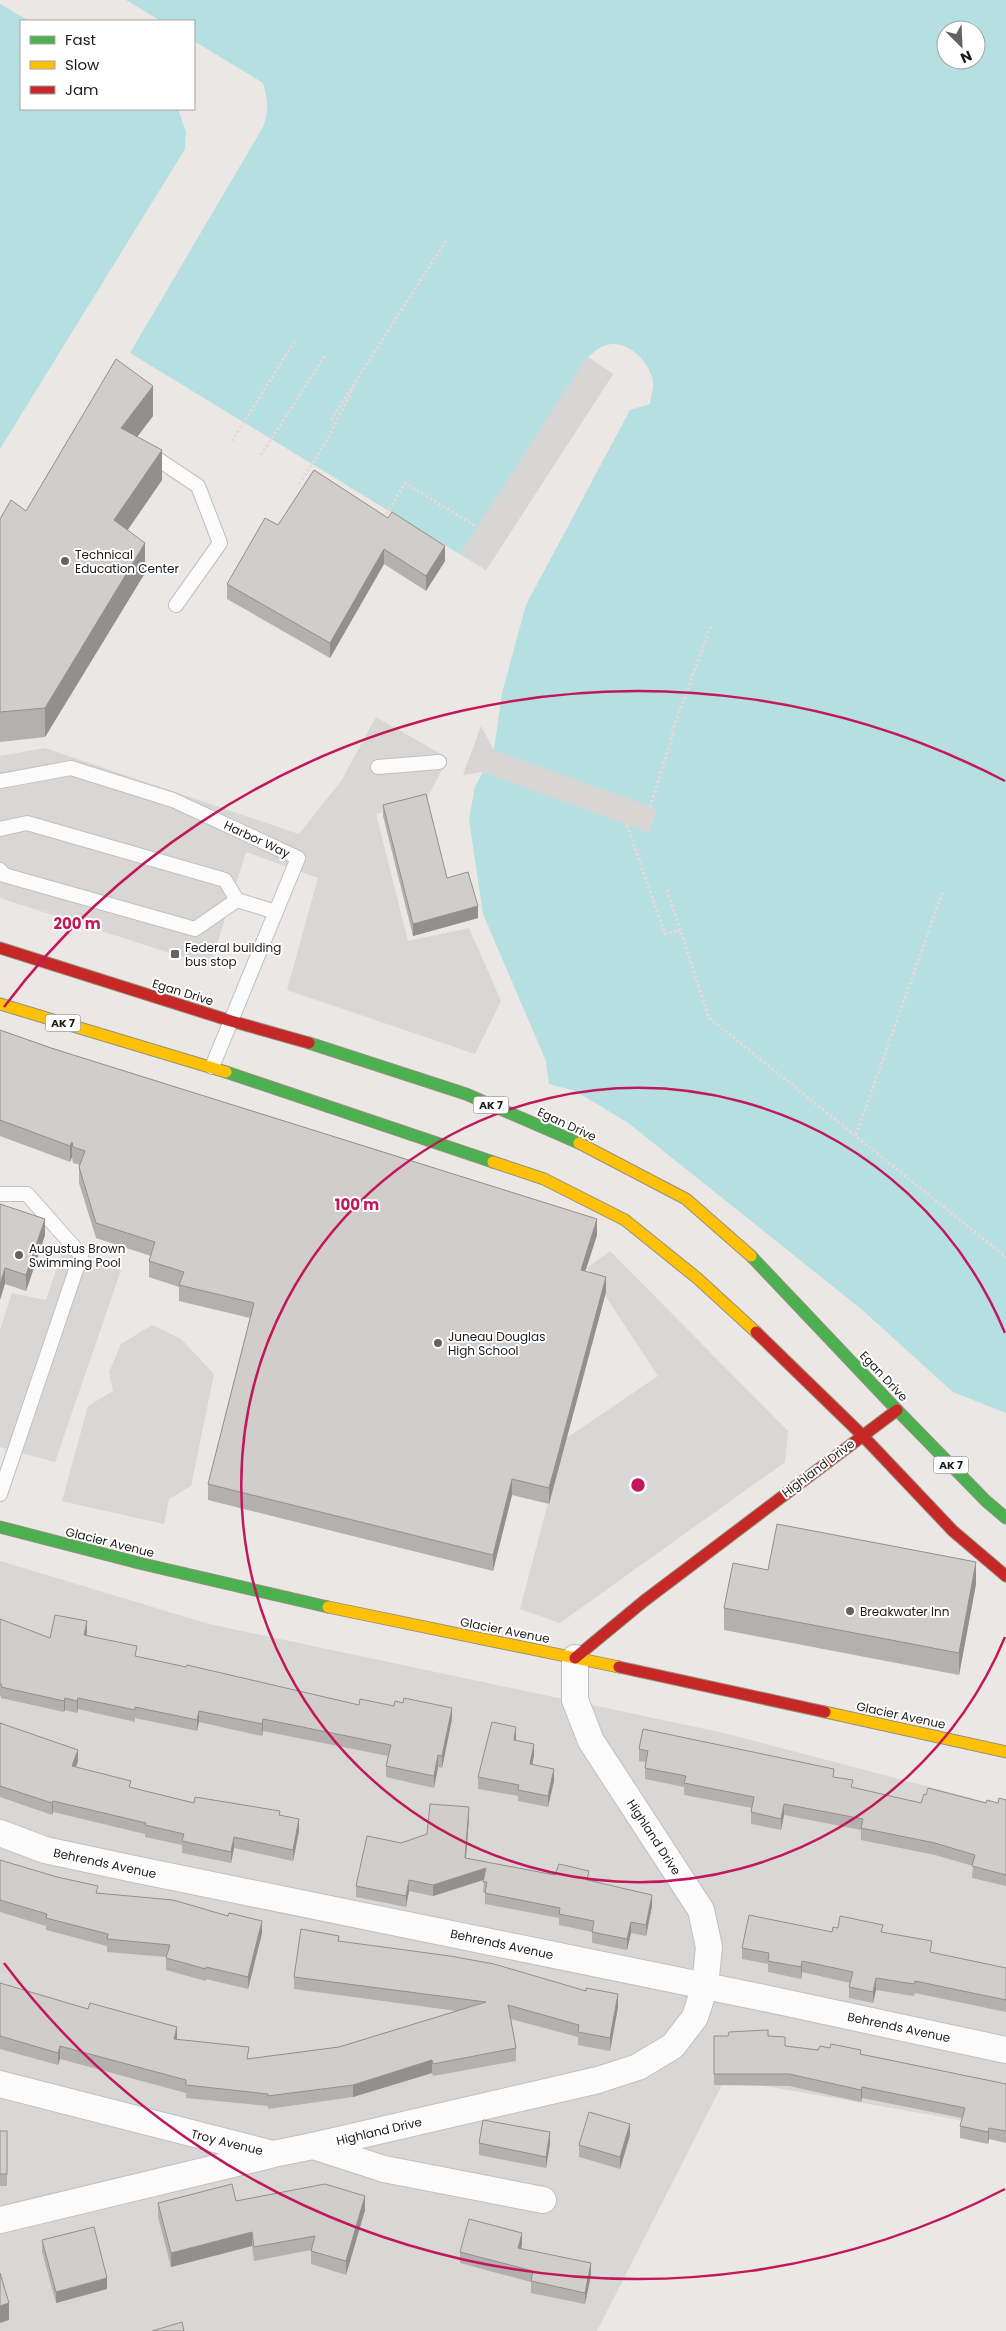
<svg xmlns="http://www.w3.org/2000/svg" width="1006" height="2331" viewBox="0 0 1006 2331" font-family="Poppins,sans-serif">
<rect width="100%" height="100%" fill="#eae7e4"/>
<path fill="#d9d7d6" d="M0,1561L209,1624L724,1733L1006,1807V2128L725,2079L597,2331H0Z"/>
<g fill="#d8d7d6">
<path d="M376,717L448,758L425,802L376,814L408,941L469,928L501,1001L475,1054L287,990L318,878L246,852L210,966L0,898V756L45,748L299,834L341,781Z"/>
<path d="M63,1250L121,1270L55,1462L0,1447V1330L12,1293L46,1300Z"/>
<path d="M610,1251L788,1431L785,1462L560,1623L520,1609L565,1439L658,1376L587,1268Z"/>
<path d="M152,1325L181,1339L214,1374L191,1486L169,1499L164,1524L62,1501L88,1406L113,1391L109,1372L121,1344Z"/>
</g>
<g fill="#b5dfe0" fill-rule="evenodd">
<path d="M126,0H1006V1413L953,1392L860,1308L627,1122L575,1091L549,1084L546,1061L483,914L469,819L475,787L494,750L502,693L526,605L630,410L650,404C651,397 654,388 653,381C649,361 626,337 604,346C598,348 593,353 588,357L613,374L486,570L130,353L263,127C269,111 268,100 263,83L194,41V21H161ZM946,30H976V60H946Z"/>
<path d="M0,4L29,21H21V109H178L186,132L185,149L0,449Z"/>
</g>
<g fill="#d7d6d5">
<path d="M587,357L613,374L486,570L460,553Z"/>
<path d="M481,726L494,750L657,809L649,833L483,772L463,775Z"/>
</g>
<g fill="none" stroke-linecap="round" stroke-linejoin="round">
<g stroke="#c1c0bf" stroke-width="16">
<g id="lane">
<path d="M153,456L198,486L220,543L176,605"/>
<path d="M378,767L439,762"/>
<path d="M0,781L71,768L173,800L298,858L212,1067"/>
<path d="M0,829L27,823L225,880L237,900L276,912"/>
<path d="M0,870L4,875L195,929L237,900"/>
<path d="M0,1194H27L81,1255L0,1494"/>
</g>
</g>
<g stroke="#c1c0bf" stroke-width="28">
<g id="street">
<path d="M0,1833L45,1850L129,1868L764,1998L1006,2050"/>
<path d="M0,2084L273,2154L313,2146L384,2169L543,2200"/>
<path d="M313,2146L598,2080L638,2067L673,2046L695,2017L705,1986L709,1947L701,1910L591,1741L575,1700V1658"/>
<path d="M0,2220L270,2155"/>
</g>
</g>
<g stroke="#95917c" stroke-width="13">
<g id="fast">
<path d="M309,1043L466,1094L579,1143"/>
<path d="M226,1072L493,1162"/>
<path d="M751,1256L897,1410L986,1501L1006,1518"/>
<path d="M0,1527L143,1564L328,1607"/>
</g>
</g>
<g stroke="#95917c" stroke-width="13">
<g id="slow">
<path d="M0,1004L226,1072"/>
<path d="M579,1143L686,1199L751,1256"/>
<path d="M493,1162L544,1179L625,1220L697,1278L756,1332"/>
<path d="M328,1607L619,1667"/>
<path d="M825,1712L1006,1752"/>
</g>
</g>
<g stroke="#95917c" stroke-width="13">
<g id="jam">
<path d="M0,948L231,1021L309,1043"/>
<path d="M756,1332L862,1435L953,1531L1006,1576"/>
<path d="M575,1658L644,1601L897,1410"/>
<path d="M619,1667L825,1712"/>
</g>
</g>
<g stroke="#ead7d8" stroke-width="3" stroke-dasharray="2.5 2.5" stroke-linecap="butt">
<path d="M331,420L447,239"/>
<path d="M232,441L296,339"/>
<path d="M261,455L326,354"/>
<path d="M299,484L327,440L354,387"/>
<path d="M384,518L405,483L477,527"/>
<path d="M672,732L711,625"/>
<path d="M650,807L674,731"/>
<path d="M627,825L665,934L680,930"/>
<path d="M667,890L709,1018L1006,1257"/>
<path d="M34,909L62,915"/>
<path d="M856,1135L943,891"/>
</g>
<use href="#lane" stroke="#fcfbfb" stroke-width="14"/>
<use href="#street" stroke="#fcfbfb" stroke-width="26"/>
<use href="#fast" stroke="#4caf50" stroke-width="11"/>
<use href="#slow" stroke="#ffc107" stroke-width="11"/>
<use href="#jam" stroke="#c62828" stroke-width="11"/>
</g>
<g fill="#b4b0af">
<path d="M153,416L137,437L162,480L127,530L145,573L45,737L0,742V519L26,511Z"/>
<path d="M278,525L445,561L426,591L384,564L330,658L227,599V584Z"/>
<path d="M383,805L447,878L478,918L413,936L383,816Z"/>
<path d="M0,1030L597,1235L585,1271L606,1292L549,1504L512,1495L493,1571L208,1500V1484L250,1318L179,1301V1287L149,1277V1261L151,1256L96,1238L79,1183V1167L80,1165L73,1163L72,1157L70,1162L0,1136Z"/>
<path d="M0,1204L45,1235L26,1291L5,1284Z"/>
<path d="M976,1584L959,1675L724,1630V1608Z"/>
<path d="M0,1619L50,1638L87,1633L86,1635L137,1657L359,1705L452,1719L442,1768L438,1767L434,1788L386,1777V1766L388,1756L263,1731L262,1736L199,1722L197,1731L135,1718V1722L78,1709L77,1713L65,1710L64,1712L1,1698V1696H0Z"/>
<path d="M0,1723L78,1761L76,1767L131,1788L194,1803L280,1815L299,1831L293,1861L234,1848L231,1863L182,1853V1845L145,1837V1834L53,1812L52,1815L0,1797Z"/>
<path d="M516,1740L534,1755L532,1765L554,1781L548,1807L518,1801V1796L478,1789V1777Z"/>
<path d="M639,1749L834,1777L853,1788L921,1803H998L1006,1800V1886L972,1878L973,1866L935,1855L861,1840V1830L784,1815L781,1830L751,1824V1812L752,1808L684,1795V1787L645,1779V1768L646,1762L639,1761Z"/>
<path d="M469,1818L466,1858L555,1875L589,1880L652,1906L646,1936L631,1933L627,1950L592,1943V1932L559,1925V1918L485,1904V1893L483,1892L484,1880L433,1896L409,1891L406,1907L356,1897V1886L401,1843L427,1834Z"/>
<path d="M0,1860L98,1893L262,1933L248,1989L206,1979V1981L166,1970V1957L107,1952V1946L46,1930V1926L0,1912Z"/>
<path d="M832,1932H883L932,1953L1006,1968V2012L915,1993L914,1996L876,1990L873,2003L849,1998V1987L850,1983L802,1972L801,1979L768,1972V1964L742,1959V1948Z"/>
<path d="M339,1941L618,2007L610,2051L578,2045V2037L511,2019L516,2048V2061L433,2076L432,2073L353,2097L268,2109V2106L186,2098V2093L60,2059L58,2065L0,2049V1983L177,2039L249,2059L339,2047L457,2011L294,1989V1977Z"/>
<path d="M714,2036H768L785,2046L861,2054L1006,2084V2143L989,2139L988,2144L960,2138V2126L962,2118L862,2098L861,2102L789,2086L714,2085Z"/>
<rect x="0" y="2131" width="7" height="55"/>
<path d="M630,2135L620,2169L579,2157V2145Z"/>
<path d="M479,2143L550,2144L546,2168L479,2155Z"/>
<path d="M236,2201L365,2210L346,2275L311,2264V2250L254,2261L252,2246L171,2267L158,2217V2203Z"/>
<path d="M42,2240L107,2289L56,2303L42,2252Z"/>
<path d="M522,2245L521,2248L591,2275L585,2304L531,2293V2282L460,2263V2252Z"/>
</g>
<g fill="#92908e">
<path d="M153,386V416L121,458V428Z"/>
<path d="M162,450V480L114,550V520Z"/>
<path d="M145,543V573L45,737V708Z"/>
<path d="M445,546V561L426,591V576Z"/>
<path d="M384,549V564L330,658V643Z"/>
<path d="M478,906V918L413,936V924Z"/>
<path d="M72,1142V1157L70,1162V1146Z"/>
<path d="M45,1219V1235L26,1291V1275Z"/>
<path d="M597,1219V1235L581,1285V1270Z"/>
<path d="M5,1268V1284L0,1300V1284Z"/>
<path d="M606,1277V1292L549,1504V1488Z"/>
<path d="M512,1479V1495L493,1571V1555Z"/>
<path d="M976,1562V1584L959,1675V1653Z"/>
<path d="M87,1621V1633L84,1646V1635Z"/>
<path d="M65,1698V1710L64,1712V1701Z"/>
<path d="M78,1698V1709L77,1713V1701Z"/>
<path d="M452,1708V1719L442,1768V1756Z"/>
<path d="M199,1711V1722L197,1731V1720Z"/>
<path d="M263,1719V1731L262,1736V1724Z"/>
<path d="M516,1727V1739L514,1751V1740Z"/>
<path d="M534,1744V1755L530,1776V1764Z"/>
<path d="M78,1750V1761L72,1778V1766Z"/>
<path d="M438,1755V1767L434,1788V1776Z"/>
<path d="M554,1769V1781L548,1807V1796Z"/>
<path d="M53,1801V1812L52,1815V1803Z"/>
<path d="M784,1804V1815L781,1830V1819Z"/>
<path d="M469,1807V1818L465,1869V1858Z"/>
<path d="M299,1819V1831L293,1861V1850Z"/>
<path d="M234,1837V1848L231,1863V1852Z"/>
<path d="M486,1868V1879L433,1896V1885Z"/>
<path d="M409,1880V1891L406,1907V1896Z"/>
<path d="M652,1895V1906L646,1936V1925Z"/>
<path d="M262,1921V1933L248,1989V1977Z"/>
<path d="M631,1922V1933L627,1950V1939Z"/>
<path d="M802,1961V1972L801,1979V1967Z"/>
<path d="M876,1978V1990L873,2003V1992Z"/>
<path d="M618,1994V2007L610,2051V2038Z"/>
<path d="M177,2027V2040L174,2039Z"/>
<path d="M60,2046V2059L58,2065V2053Z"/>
<path d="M432,2060V2073L353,2097V2085Z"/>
<path d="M862,2087V2098L861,2102V2090Z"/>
<path d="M630,2124V2135L620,2169V2157Z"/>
<path d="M989,2128V2139L988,2144V2132Z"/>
<path d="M550,2132V2144L546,2168V2157Z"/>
<path d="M365,2196V2210L346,2275V2261Z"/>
<path d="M252,2232V2246L171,2267V2253Z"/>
<path d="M522,2233V2245L518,2259V2248Z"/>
<path d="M591,2263V2275L585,2304V2293Z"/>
<path d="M107,2278V2289L56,2303V2292Z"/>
<path d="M9,2303V2320L0,2323V2306Z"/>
</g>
<g fill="#d1cdcb" stroke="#92908e">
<path d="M116,359L153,386L121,428L162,450L114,520L145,543L45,708L0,712V519L11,500L26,511Z"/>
<path d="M314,470L388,518L392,512L445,546L426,576L384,549L330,643L227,584L265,518L278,525Z"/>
<path d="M426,794L447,878L468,872L478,906L413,924L383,805Z"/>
<path d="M0,1030L51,1048L597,1219L581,1270L606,1277L549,1488L512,1479L493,1555L208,1484L254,1303L179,1285L184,1272L149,1261L155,1242L96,1223L79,1167L85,1151L73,1147L72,1142L70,1146L0,1120Z"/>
<path d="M0,1204L45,1219L26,1275L5,1268L0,1284Z"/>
<path d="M777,1524L976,1562L959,1653L724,1608L733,1563L768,1570Z"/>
<path d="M55,1615L87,1621L84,1635L137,1646L135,1656L186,1667L187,1665L359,1705L360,1699L394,1706L395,1701L403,1703L404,1698L452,1708L442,1756L438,1755L434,1776L386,1766L391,1745L263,1719L262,1724L199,1711L197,1720L135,1707V1710L78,1698L77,1701L65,1698L64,1701L1,1687L2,1685L0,1684V1619L50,1638Z"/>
<path d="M492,1722L516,1727L514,1740L534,1744L530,1764L554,1769L548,1796L518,1790L519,1785L478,1777Z"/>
<path d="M0,1723L78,1750L72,1766L131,1781L129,1787L194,1803L195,1797L280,1811L279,1815L299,1819L293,1850L234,1837L231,1852L182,1841L184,1834L145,1825L146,1823L53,1801L52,1803L0,1786Z"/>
<path d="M643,1729L834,1769L833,1777L853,1780L851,1787L921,1803L924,1794L926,1795L928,1788L986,1803L987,1800L998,1803L999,1798L1006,1800V1875L972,1866L975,1855L935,1843L861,1828L863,1819L784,1804L781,1819L751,1812L754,1797L684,1783L686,1776L645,1768L648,1751L639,1749Z"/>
<path d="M430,1804L469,1807L465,1858L555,1875L559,1864L589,1871L587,1880L652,1895L646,1925L631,1922L627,1939L592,1932L594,1921L559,1914L560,1908L485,1893L487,1882H483L486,1868L433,1885L409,1880L406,1896L356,1886L367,1836L401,1843L427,1834Z"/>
<path d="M0,1860L57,1877L98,1886L96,1893L173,1900L228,1916L229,1913L262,1921L248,1977L206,1967V1969L166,1958L170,1945L107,1939L108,1934L46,1918L47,1914L0,1900Z"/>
<path d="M749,1915L832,1932L833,1927L838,1928L840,1916L883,1925L881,1932L932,1941L930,1952L1006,1968V2000L915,1981L914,1984L876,1978L873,1992L849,1987L853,1972L802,1961L801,1967L768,1961L769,1953L742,1948Z"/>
<path d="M301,1929L339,1936L338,1941L450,1956L494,1964L586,1991V1988L618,1994L610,2038L578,2032L579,2025L508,2005L516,2048L433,2064L432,2060L353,2085L268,2096V2094L186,2085V2080L60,2046L58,2053L0,2036V1983L88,2009L90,2003L177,2027L174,2039L249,2047L247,2059L339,2047L486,2002L294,1977Z"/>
<path d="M768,2030V2036L785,2037V2046L818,2050L820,2046L830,2048L831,2044L861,2050L860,2054L1006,2084V2131L989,2128L988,2132L960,2126L965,2108L862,2087L861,2090L789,2074H714V2036H728L729,2032Z"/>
<path d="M589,2112L630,2124L620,2157L579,2145Z"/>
<path d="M483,2120L550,2132L546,2157L479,2143Z"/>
<rect x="0" y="2131" width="7" height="43"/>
<path d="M232,2184L236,2201L325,2184L365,2196L346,2261L311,2251L315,2236L254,2247L252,2232L171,2253L158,2203Z"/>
<path d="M469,2219L522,2233L518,2248L591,2263L585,2293L531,2281L533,2271L460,2252Z"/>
<path d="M94,2227L107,2278L56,2292L42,2240Z"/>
<path d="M0,2273L9,2303L0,2306Z"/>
<path d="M182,2322L184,2331H152Z"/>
</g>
<g fill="none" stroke="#c2185b" stroke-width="2.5">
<path d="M1005 1637A397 397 0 1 1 1005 1333"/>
<path d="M1005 2189A794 794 0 0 1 4 1963M4 1007A794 794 0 0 1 1005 781"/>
</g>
<g fill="#646362" stroke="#fff" stroke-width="2">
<circle cx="65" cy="561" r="5"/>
<rect x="170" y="949" width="10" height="10" rx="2.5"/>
<circle cx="19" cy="1255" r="5"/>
<circle cx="438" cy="1343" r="5"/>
<circle cx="850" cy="1611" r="5"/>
</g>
<g text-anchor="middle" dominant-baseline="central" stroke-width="4" stroke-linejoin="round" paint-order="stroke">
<g fill="#fff" stroke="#606060" stroke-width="1">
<rect x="45.5" y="1014.5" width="35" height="17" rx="4"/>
<rect x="473.5" y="1096.5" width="35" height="17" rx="4"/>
<rect x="933.5" y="1456.5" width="35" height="17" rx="4"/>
</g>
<g font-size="11" font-weight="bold" fill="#1c1c1c">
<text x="63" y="1023">AK 7</text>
<text x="491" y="1105">AK 7</text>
<text x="951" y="1465">AK 7</text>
</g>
<g font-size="12" fill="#1c1c1c" stroke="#fff" text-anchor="start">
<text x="75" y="554">Technical<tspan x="75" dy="14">Education Center</tspan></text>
<text x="185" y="947">Federal building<tspan x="185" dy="14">bus stop</tspan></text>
<text x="29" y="1248">Augustus Brown<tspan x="29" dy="14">Swimming Pool</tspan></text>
<text x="448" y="1336">Juneau Douglas<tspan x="448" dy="14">High School</tspan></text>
<text x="860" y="1611">Breakwater Inn</text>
</g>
<g font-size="12" fill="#1c1c1c" stroke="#fff">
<text transform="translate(257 839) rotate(25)">Harbor Way</text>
<text transform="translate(183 992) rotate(17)">Egan Drive</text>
<text transform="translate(567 1124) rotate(25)">Egan Drive</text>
<text transform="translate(884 1376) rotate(47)">Egan Drive</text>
<text transform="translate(818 1468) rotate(-37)">Highland Drive</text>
<text transform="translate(110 1542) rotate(14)">Glacier Avenue</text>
<text transform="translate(505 1630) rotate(11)">Glacier Avenue</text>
<text transform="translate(901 1715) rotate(12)">Glacier Avenue</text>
<text transform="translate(654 1837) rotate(57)">Highland Drive</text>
<text transform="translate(105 1863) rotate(12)">Behrends Avenue</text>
<text transform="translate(502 1944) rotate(12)">Behrends Avenue</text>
<text transform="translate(899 2027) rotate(12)">Behrends Avenue</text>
<text transform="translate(379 2131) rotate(-13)">Highland Drive</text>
<text transform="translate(227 2142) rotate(14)">Troy Avenue</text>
</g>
</g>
<circle cx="638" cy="1485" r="8" fill="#c2185b" stroke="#fff" stroke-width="2.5"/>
<g font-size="15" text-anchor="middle" font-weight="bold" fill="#c2185b" stroke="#fff" stroke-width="4" stroke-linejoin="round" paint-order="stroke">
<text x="77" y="929">200 m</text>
<text x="357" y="1210">100 m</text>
</g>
<rect x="20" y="20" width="175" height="90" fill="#ffffff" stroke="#a4a4a4"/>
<rect x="30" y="36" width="25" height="8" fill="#4caf50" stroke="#a4a4a4"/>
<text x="65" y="45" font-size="15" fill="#1c1c1c">Fast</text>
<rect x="30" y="61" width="25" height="8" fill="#ffc107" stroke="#a4a4a4"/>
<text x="65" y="70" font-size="15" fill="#1c1c1c">Slow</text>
<rect x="30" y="86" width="25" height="8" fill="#c62828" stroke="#a4a4a4"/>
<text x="65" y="95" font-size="15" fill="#1c1c1c">Jam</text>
<g transform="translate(961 45) rotate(156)"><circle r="24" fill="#ffffff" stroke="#a4a4a4"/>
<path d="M0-4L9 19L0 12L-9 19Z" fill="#646362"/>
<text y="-8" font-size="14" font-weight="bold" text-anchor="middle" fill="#1c1c1c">N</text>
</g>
</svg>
